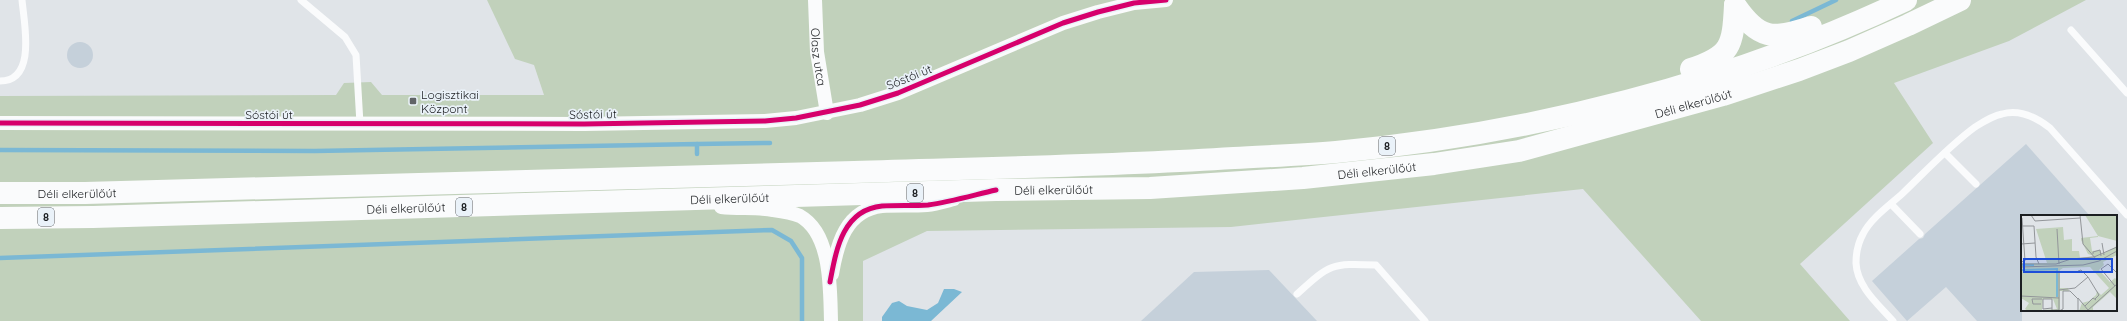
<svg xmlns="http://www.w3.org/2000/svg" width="2127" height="321" viewBox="0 0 2127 321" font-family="Quicksand,sans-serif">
<rect width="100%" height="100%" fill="#e0e4e8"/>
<path fill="#c1d1bb" d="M487,0H2086L2009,41L1894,83L1933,143L1800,264L1850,321H1701L1583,189L1231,227L927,231L863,261V321H0V96L336,95L344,83L371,82L382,95H544L534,65L515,59Z"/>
<path fill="#7bb8d4" d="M944,289H954L962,292L931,321H882V317L892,303L899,301L907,306L927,310L938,303Z"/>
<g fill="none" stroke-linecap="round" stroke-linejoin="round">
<g stroke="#7bb8d4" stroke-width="4.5">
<path d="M1792,21L1836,0"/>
<path d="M697,144L770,143"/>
<path d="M0,150L315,151L697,144V154"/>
<path d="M0,258L772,230L791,241L802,258V321"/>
</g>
</g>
<g fill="#c5d0da">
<circle cx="80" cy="55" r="13"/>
<path d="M2026,144L2090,216H2022V321H1977L1946,287L1907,321L1872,281L1919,239L1923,238L1925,234Z"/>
<path d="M1269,270L1317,321H1141L1194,272Z"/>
</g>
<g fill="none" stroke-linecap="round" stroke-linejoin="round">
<g stroke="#fafbfc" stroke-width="7">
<path d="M301,0L345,37L356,55L360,124"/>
<path d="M2071,30L2127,93"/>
<path d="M0,81C37,81 24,23 22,0"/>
<path d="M1945,153L1976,184"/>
<path d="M1891,204L1920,234"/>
<path d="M1297,294C1330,264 1331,263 1376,265L1425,321"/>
<path d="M1893,321C1879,305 1857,287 1856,263C1856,254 1858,243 1863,234C1871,218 1890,205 1903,193C1926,171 1949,146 1975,127C1983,122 1992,116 2002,114C2020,109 2036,117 2050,128L2127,215"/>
</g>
<g stroke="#fafbfc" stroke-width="14">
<path id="s1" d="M815,0L817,52L827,113"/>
<path d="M0,123L584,124L765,121L796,118L860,105L898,93L1063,23L1098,12L1134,3L1166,0"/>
<path d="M721,207C739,209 756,207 773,210C781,211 793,213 800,216C832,234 830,290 831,321"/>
<path d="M832,274C837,244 846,210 882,206C897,205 912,206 927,205C936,204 946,201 954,199"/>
</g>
<g stroke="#fafbfc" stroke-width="22">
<path d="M1735,5C1759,40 1773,40 1811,27"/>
<path d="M1691,69C1731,56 1733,46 1735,5"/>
<path id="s2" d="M0,193H85C342,186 598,179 854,172C981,168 1108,166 1234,158C1268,156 1302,155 1336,152C1531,134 1729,84 1906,0"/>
<path id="s3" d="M0,218L93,217L996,190L1150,188L1303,178L1434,164L1519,151L1723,95L1799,70L1849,51L1908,25L1960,0"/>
</g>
<g stroke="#eaf2f9" stroke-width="8">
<g id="cycleway">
<path d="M0,123L584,124L765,121L796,118L860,105L898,93L1063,23L1098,12L1134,3L1166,0"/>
<path d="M830,282C836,251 842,210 882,206C897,205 912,206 928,205C950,202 974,195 996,190"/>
</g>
</g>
<use href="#cycleway" stroke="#d6006c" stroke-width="5"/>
</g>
<rect fill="#616467" stroke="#eaf2f9" stroke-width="1.5" x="409" y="97" width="8" height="8" rx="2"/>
<g text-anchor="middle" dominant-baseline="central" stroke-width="3.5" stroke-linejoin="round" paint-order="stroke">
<g fill="#eaf2f9" stroke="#5a5e62" stroke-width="1">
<rect x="1379" y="137" width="16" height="18" rx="3"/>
<rect x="907" y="184" width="16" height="18" rx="3"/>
<rect x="456" y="198" width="16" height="18" rx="3"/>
<rect x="38" y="208" width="16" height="18" rx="3"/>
</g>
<g font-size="11" font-weight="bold" fill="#1c1f22">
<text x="1387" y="146">8</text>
<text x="915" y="193">8</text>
<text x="464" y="207">8</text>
<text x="46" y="217">8</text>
</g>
<g font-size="12" fill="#1c1f22" stroke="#eaf2f9">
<text stroke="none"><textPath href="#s1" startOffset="57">Olasz utca</textPath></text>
<text transform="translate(909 77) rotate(-22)">Sóstói út</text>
<text stroke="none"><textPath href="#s3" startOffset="1702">Déli elkerülőút</textPath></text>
<text x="269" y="114">Sóstói út</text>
<text transform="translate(593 114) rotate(-1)">Sóstói út</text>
<text stroke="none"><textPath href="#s3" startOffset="1378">Déli elkerülőút</textPath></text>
<text stroke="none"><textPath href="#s3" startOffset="1054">Déli elkerülőút</textPath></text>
<text stroke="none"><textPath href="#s2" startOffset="77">Déli elkerülőút</textPath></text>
<text stroke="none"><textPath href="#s3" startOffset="730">Déli elkerülőút</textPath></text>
<text stroke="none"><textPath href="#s3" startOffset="406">Déli elkerülőút</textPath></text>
</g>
<g font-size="12" fill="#1c1f22" stroke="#eaf2f9" text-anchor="start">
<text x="421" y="94">Logisztikai<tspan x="421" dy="14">Központ</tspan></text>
</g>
</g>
<g transform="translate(2021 215)">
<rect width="96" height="96" fill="#e0e4e8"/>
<path d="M64,0H96V26L77,21V22L69,23L71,36L79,35L81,39L96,31V40L82,47L83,50L78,55L89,67L94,63L96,65V84L89,77L72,92V96H58L61,88L68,86L75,80L76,76L80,80L88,73L69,52L42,53L39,55V73H47L48,76H39V96H7L4,94L8,88L0,83V48H26L15,14L42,12L43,25L51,24V36H58L59,43L73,41L67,39L60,25V23L77,21ZM22,84H32L36,94L21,95Z" fill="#c1d1bb" fill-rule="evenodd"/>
<path fill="none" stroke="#7bb8d4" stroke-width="2" d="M0,50H13M0,55L36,54V82"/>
<path fill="none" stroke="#929599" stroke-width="1" d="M10,0L14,6L59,3M59,0L62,29L75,44M0,11H13L15,42L18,49M36,14L38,49M81,28L83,40M0,29L14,28M72,39V37L79,35L80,41M0,47L4,46L1,3M0,49H35L50,44L73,42L96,32M0,52L62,50L78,46L96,36M38,56V96M57,56L60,55L67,62M94,71L80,54L87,49L96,58M38,75L54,73L67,62L78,80L74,84M0,81L38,83M57,83L67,95M20,89H12L11,84H21M64,91L72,83L75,85M31,93L22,94V84H31V96M20,96L38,95M38,96L42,94V76H49L57,84V96M66,96L96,69"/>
<path fill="#1d4ed8" fill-opacity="0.15" stroke="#1d4ed8" stroke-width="2" d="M3,44H91V57H3Z"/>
<rect width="96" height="96" fill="none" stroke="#1c1f22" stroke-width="2"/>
</g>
</svg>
